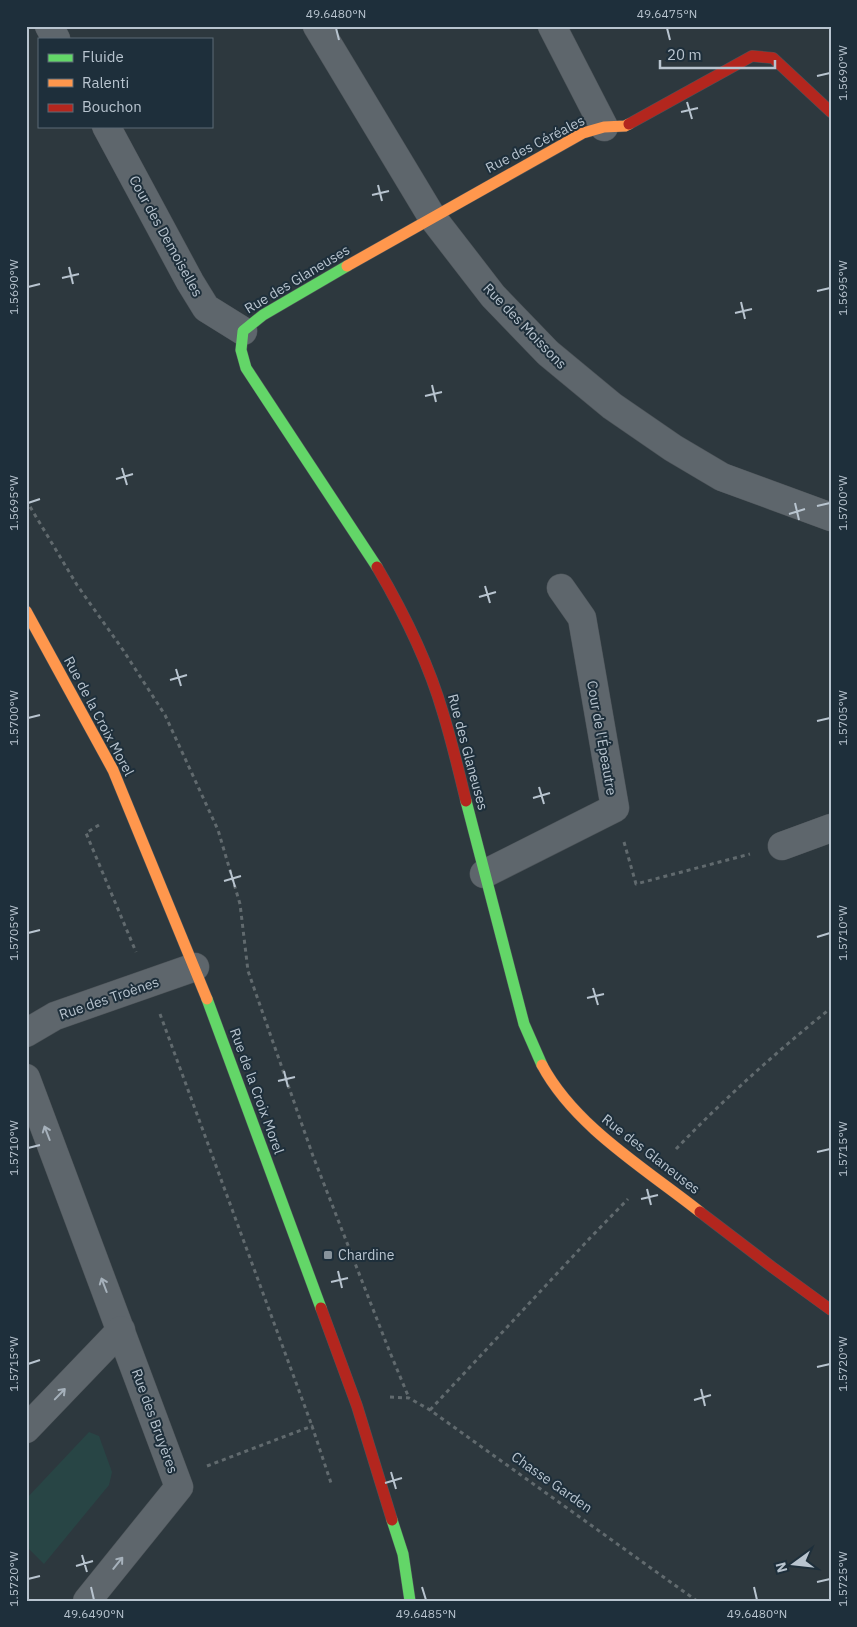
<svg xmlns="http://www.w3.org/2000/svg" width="857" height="1627" viewBox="0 0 857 1627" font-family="'IBM Plex Sans',sans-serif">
<rect width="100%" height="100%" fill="#2d383e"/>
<path fill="#284545" d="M89,1432L99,1436L112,1472L109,1485L44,1564L26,1546V1499Z"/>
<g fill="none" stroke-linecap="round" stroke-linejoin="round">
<g stroke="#4c5358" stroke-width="29">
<g id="street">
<path d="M49,26L56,39"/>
<path d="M317,26L432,217L493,296L548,353L612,406L673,448L722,477L831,517"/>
<path d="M552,26L604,127"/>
<path d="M106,126L190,282L206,308L243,331"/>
<path d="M782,846L831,828"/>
<path d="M484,874L615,808L582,618L561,588"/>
<path d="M26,1033L55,1016L195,967"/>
<path d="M26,1078L179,1487L87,1601"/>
<path d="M26,1429L121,1330"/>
</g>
</g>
<g stroke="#4c5358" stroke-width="12">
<g id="fast">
<path d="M347,266L263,315L243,331L241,350L246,368L377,567"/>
<path d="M466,801L524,1024L542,1065"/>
<path d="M207,999L321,1308"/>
<path d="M392,1520L403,1554L410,1601"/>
</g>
</g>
<g stroke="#4c5358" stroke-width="12">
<g id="slow">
<path d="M347,266L583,133L604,127L625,126L629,124"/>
<path d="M26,611L113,770L207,999"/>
<path d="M542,1065C575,1127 646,1169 700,1212"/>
</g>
</g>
<g stroke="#4c5358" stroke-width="12">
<g id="jam">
<path d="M629,124L752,56L773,58L831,112"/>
<path d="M377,567C404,613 428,661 443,713C452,742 459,772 466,801"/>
<path d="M700,1212L772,1267L831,1310"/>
<path d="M321,1308L357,1406L392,1520"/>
</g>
</g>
<g stroke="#616a6e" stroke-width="3" stroke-dasharray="4 4" stroke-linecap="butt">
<path d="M26,500L77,585L123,650L165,715L218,830L240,904L248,971L313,1156L389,1350L409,1398"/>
<path d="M99,825L86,833L136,952"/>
<path d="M624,842L636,884L750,854"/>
<path d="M160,1014L312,1426"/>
<path d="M676,1149C724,1099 776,1052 831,1008"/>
<path d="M390,1397L409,1398L430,1410L697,1601"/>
<path d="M430,1410L590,1238L628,1199"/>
<path d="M207,1466L312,1426L332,1486"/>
</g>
<use href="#street" stroke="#5e666c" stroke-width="28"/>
<use href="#fast" stroke="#63d668" stroke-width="11"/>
<use href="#slow" stroke="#ff974d" stroke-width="11"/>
<use href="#jam" stroke="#b3261e" stroke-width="11"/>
</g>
<defs><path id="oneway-shaft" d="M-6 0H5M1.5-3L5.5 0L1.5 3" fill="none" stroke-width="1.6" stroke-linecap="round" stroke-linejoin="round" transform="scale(1.25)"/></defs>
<g stroke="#a6b1bb">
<use href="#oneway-shaft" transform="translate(47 1133) rotate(-111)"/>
<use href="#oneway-shaft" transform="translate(104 1285) rotate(-111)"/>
<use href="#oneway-shaft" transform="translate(60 1394) rotate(-46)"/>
<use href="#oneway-shaft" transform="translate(118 1563) rotate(-51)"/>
</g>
<path fill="none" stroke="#b8c4cf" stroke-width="2" d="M336,28L339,40M667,28L670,40M817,76L830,73M687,102L692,119M681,112L698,108M378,185L382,201M372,195L389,191M69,267L73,284M62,278L79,274M28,287L40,284M817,291L830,288M741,302L745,319M735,313L752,309M432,385L436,402M425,396L442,392M122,468L127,485M116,479L133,474M28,503L40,499M795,503L799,520M817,506L830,503M789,514L805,509M485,586L490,603M479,597L496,592M176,669L181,686M170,680L187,675M28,718L40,715M817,721L830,718M539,787L544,804M533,798L550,793M230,870L235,887M224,881L241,876M28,933L40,930M817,937L830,933M593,988L598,1005M587,998L604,994M284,1071L288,1087M278,1081L295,1077M28,1148L40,1145M817,1152L830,1149M647,1189L651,1205M641,1199L658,1195M338,1271L342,1288M331,1282L348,1278M28,1364L40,1360M817,1367L830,1364M701,1389L705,1406M694,1400L711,1395M391,1472L396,1489M385,1483L402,1478M82,1555L87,1572M76,1566L93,1561M28,1579L40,1576M817,1582L830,1579M91,1587L94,1600M422,1587L426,1600M754,1587L757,1600"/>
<rect fill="#87939c" stroke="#1e2f3b" stroke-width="2" x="323" y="1250" width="10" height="10" rx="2.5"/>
<g text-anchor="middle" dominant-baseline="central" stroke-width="4" stroke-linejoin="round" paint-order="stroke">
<g font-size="14" fill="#b8c4cf" stroke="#1e2f3b">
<text transform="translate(535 144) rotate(-27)">Rue des Céréales</text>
<text transform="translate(166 236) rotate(61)">Cour des Demoiselles</text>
<text transform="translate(297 279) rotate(-31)">Rue des Glaneuses</text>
<text transform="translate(525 326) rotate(46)">Rue des Moissons</text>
<text transform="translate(99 716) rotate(62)">Rue de la Croix Morel</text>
<text transform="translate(602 738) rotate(80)">Cour de l'Épeautre</text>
<text transform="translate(468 752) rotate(75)">Rue des Glaneuses</text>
<text transform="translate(109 998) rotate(-19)">Rue des Troènes</text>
<text transform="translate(257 1091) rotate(70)">Rue de la Croix Morel</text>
<text transform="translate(651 1154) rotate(38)">Rue des Glaneuses</text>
<text transform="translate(155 1421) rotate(70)">Rue des Bruyères</text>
<text transform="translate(552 1482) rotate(35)">Chasse Garden</text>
</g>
<g font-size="14" fill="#b8c4cf" stroke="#1e2f3b" text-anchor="start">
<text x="338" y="1255">Chardine</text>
</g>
</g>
<rect width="857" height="1627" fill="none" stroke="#1e2f3b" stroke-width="55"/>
<rect x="38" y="38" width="175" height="90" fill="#1e2f3b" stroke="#5c6b76"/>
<rect x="48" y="54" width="25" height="8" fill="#63d668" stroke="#5c6b76"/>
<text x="82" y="62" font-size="15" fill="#b8c4cf">Fluide</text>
<rect x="48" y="79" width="25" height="8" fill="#ff974d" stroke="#5c6b76"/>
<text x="82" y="88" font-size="15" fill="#b8c4cf">Ralenti</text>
<rect x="48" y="104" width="25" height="8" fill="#b3261e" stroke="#5c6b76"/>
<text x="82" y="112" font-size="15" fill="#b8c4cf">Bouchon</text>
<g transform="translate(794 1564) rotate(255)" stroke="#1e2f3b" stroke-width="4" paint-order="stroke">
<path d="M0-4L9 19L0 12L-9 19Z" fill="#b8c4cf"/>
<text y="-8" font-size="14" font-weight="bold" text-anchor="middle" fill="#b8c4cf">N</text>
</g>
<path d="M660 60v8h115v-8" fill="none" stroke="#b8c4cf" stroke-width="2.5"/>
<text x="667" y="60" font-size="15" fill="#b8c4cf" stroke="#1e2f3b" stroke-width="4" paint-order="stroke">20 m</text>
<rect x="28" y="28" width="802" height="1572" fill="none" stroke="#b8c4cf" stroke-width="2"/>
<g font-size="12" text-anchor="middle" fill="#b8c4cf">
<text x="336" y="18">49.6480°N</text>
<text x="667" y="18">49.6475°N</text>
<text transform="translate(843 73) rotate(-90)" y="4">1.5690°W</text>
<text transform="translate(14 287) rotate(-90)" y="4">1.5690°W</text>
<text transform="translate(843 288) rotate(-90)" y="4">1.5695°W</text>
<text transform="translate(14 503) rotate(-90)" y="4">1.5695°W</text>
<text transform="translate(843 503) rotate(-90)" y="4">1.5700°W</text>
<text transform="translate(14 718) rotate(-90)" y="4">1.5700°W</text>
<text transform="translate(843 718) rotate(-90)" y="4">1.5705°W</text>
<text transform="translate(14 933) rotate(-90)" y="4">1.5705°W</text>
<text transform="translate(843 933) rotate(-90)" y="4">1.5710°W</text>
<text transform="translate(14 1148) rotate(-90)" y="4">1.5710°W</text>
<text transform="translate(843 1149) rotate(-90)" y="4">1.5715°W</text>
<text transform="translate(14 1364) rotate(-90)" y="4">1.5715°W</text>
<text transform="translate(843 1364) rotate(-90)" y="4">1.5720°W</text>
<text transform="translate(14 1579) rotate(-90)" y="4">1.5720°W</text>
<text transform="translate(843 1579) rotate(-90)" y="4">1.5725°W</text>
<text x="94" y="1618">49.6490°N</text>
<text x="426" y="1618">49.6485°N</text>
<text x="757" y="1618">49.6480°N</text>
</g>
</svg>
